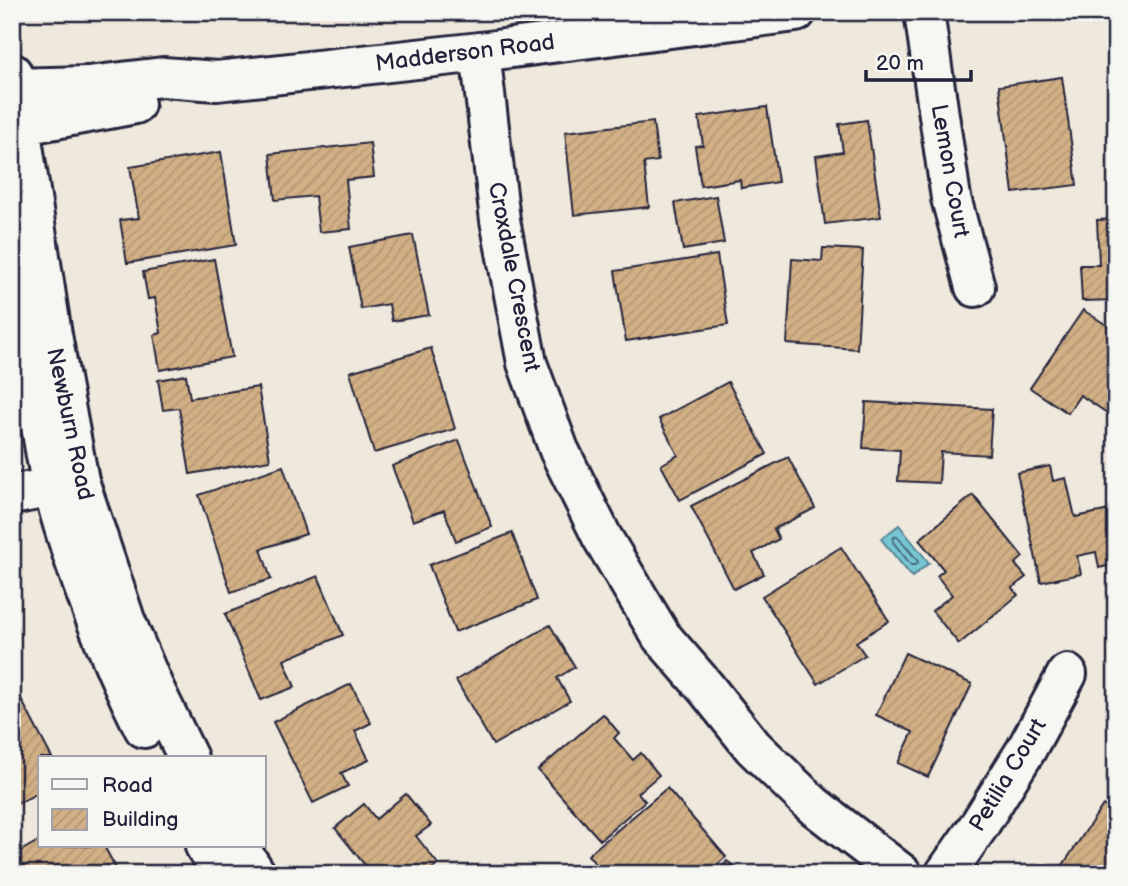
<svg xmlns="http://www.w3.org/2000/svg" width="1128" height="886" viewBox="0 0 1128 886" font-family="'Balsamiq Sans',sans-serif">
<defs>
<pattern id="building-hatch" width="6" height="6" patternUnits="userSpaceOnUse" patternTransform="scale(1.75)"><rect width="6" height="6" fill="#d2b085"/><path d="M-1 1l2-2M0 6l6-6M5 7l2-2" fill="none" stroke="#b49774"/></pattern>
</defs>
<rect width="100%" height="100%" fill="#efe8dc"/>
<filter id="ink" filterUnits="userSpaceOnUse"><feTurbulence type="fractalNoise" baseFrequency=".0143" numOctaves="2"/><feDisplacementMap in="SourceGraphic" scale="14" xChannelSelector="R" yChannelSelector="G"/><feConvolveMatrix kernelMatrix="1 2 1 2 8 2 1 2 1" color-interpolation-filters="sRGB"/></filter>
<g filter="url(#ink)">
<path fill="#77c6d3" stroke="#558496" stroke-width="2" d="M899,525L929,563L912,577L881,539Z"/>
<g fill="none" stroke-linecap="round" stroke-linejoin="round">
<path stroke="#446478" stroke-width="2" d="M897,536L917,560L918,563L915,565H911L893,542V538Z"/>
</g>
<g fill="url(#building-hatch)" stroke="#22223b" stroke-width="2">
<path d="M1062,77L1077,185L1013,193L999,86Z"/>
<path d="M767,107L778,182L741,188L740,180L701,186L695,146L703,145L699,117Z"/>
<path d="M867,120L881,217L825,224L816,156L843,152L839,124Z"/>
<path d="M653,122L658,161L644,163L649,207L574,215L565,132Z"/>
<path d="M370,143L374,177L346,180L351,229L319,232L315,196L275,200L270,154Z"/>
<path d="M221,152L236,245L127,263L120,220L139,218L130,167Z"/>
<path d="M716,196L724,243L683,250L675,203Z"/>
<path d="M1116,219V300L1082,301L1080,265H1099L1097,220Z"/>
<path d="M413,235L429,315L392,321L389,304L361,309L349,247Z"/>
<path d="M823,248L863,250L857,349L787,344L792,259L822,261Z"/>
<path d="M717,255L728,325L626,341L615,271Z"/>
<path d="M214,259L232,357L160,370L154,335L161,333L155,298L148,299L143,272Z"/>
<path d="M1083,310L1116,331V419L1080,395L1068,413L1030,388Z"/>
<path d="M431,348L455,429L374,453L350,372Z"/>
<path d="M186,375L190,398L258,387L270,460L190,474L179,408L163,410L158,380Z"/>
<path d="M728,382L767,454L680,500L661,465L678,455L659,419Z"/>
<path d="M866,402L992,409L989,455L941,452L939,483L898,481L900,450L863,448Z"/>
<path d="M459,440L492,527L456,541L444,510L413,521L392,466Z"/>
<path d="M788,457L815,508L774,529L779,539L753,553L764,574L734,589L691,506Z"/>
<path d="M283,466L306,534L261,549L271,579L231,592L199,495Z"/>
<path d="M1050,466L1053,481L1066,478L1075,517L1110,510L1116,537V564L1099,568L1096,552L1077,556L1081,574L1041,582L1017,473Z"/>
<path d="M973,495L1023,557L1015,564L1026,577L1012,588L1018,595L959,644L932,611L952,595L937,576L944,570L919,540Z"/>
<path d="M512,533L537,600L455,632L429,565Z"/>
<path d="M841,547L889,621L856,642L865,655L818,684L762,596Z"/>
<path d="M318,576L343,635L284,660L295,687L261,700L225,614Z"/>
<path d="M550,625L575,667L557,678L570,701L493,745L456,680Z"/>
<path d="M905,653L972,684L928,777L898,763L913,732L876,715Z"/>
<path d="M351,684L371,723L355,731L369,760L341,773L348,786L313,803L273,722Z"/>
<path d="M21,699L52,758H40V792L15,805L12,799V703Z"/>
<path d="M603,714L619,733L614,738L633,760L641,753L659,775L638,793L645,801L600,840L538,770Z"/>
<path d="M667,788L726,857L706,874H685L678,866L669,874H604L588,855Z"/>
<path d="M406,794L431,825L416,836L438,864L426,874H372L335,828L364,804L376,819Z"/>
<path d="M1103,805L1116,813V874H1057Z"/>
<path d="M40,840V846H104L116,868L105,874H19L12,861V856Z"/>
<path d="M727,861L745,874H718Z"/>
</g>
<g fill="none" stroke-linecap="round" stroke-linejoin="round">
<g stroke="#22223b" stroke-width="44">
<g id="minor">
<path d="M924,12L951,198L975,287"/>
<path d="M480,52L500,220L527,363L559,450L602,537L661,636L706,688L753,747L813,805L902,874"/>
<path d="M12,73L52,335L79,481L125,620L153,686L188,758"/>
<path d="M12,88L88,86L163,77L217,81L480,52L796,12"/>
<path d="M12,127L135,104"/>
<path d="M12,267C21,319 30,369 40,420C44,443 47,466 53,489C75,571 106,652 144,728"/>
<path d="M12,495L77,482"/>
<path d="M205,846L222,874"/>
<path d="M238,846L256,874"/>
<path d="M945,874L980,824L1026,750L1067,674"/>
</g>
</g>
<use href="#minor" stroke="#f6f6f2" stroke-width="38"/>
</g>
</g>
<g text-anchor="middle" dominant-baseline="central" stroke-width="7" stroke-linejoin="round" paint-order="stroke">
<g font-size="23" fill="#22223b" stroke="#f6f6f2">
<text transform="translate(465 53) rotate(-7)">Madderson Road</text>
<text transform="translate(950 171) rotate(80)">Lemon Court</text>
<text transform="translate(514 277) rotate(79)">Croxdale Crescent</text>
<text transform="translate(70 424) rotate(78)">Newburn Road</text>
<text transform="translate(1008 775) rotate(-59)">Petilia Court</text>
</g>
</g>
<rect width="1128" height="886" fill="none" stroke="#f6f6f2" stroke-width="42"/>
<rect x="21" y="21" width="1086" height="844" fill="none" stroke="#22223b" stroke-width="2.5" filter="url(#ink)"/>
<rect x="38" y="756" width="228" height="91" fill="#f6f6f2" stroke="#a1a1a9" stroke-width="2"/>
<rect x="52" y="779" width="35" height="10" fill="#f6f6f2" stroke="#a1a1a9" stroke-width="2"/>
<text x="102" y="792" font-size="21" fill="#22223b">Road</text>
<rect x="52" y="809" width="35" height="21" fill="url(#building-hatch)" stroke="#a1a1a9" stroke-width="2"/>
<text x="102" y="826" font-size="21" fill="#22223b">Building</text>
<path d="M866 70v10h105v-10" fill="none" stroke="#22223b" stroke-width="3.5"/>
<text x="876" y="70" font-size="21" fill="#22223b" stroke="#f6f6f2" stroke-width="5" paint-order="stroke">20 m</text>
</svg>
